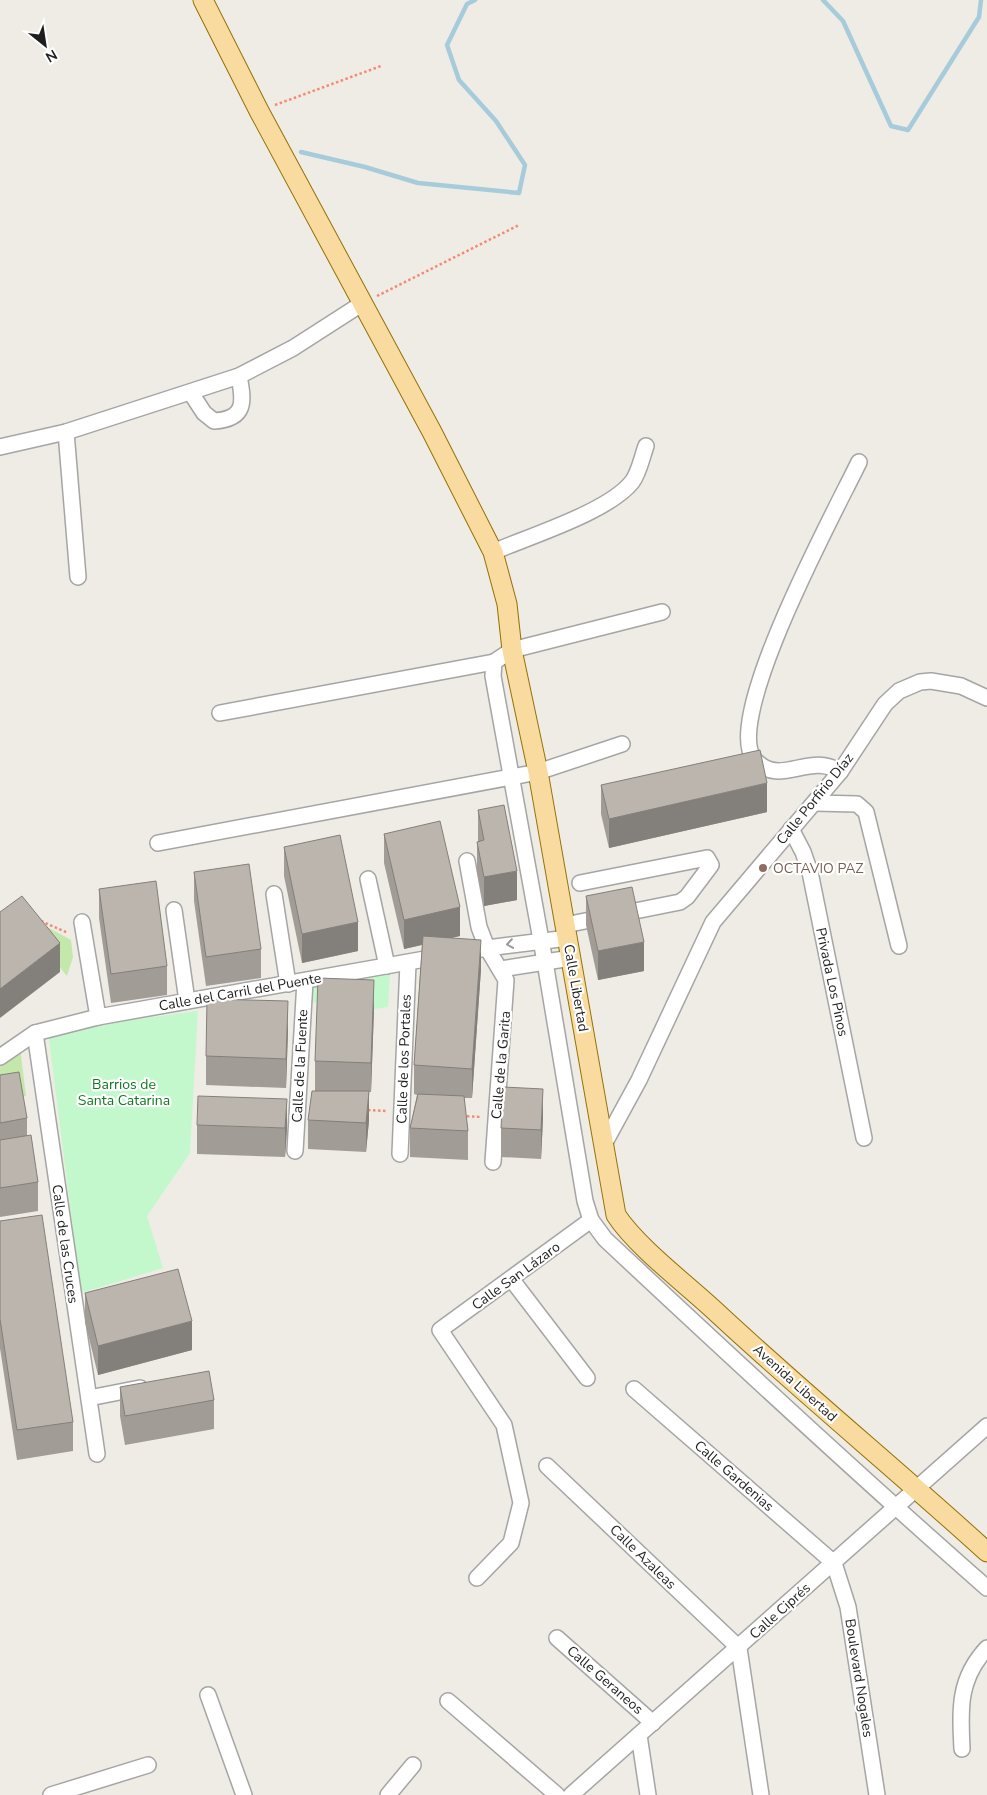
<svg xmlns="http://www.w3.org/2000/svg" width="987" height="1795" viewBox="0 0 987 1795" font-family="'Nunito Sans',sans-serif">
<rect width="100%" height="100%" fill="#efece5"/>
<g fill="#c4e8ac">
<path d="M42,924L71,940L73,957L67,976L38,941Z"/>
<path d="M20,1047L26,1096L0,1100V1063Z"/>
</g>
<g fill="#c3f8cc">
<path d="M390,973L388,1007L374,1009L309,1002V987Z"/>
<path d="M198,1011L190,1153L147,1216L163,1268L81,1293L48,1031Z"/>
</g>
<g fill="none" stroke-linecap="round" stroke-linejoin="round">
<g stroke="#a6cbdb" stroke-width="4.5">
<path d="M823,0L843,21L891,126L908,130L979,17L981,0"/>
<path d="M301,152L365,167L418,183L519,193L525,165L496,121L459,80L447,45L467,4L475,0"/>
</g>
<g stroke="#a5a5a5" stroke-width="18">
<g id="minor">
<path d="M191,393L204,413L214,421C246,419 244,402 239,376"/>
<path d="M66,432L78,577"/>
<path d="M0,447L66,432L239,376L293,348L363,303"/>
<path d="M493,552C530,536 608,512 632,482C639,473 642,457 646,446"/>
<path d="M662,612L512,650L494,662L493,676L545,962L585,1201L591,1220L605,1239C731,1357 857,1474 987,1588"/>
<path d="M220,713L494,662"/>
<path d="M840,772C810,751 780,788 755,760C720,722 837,508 859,462"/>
<path d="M815,803L857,804L866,812L899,946"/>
<path d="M791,829L803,852L810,872L864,1138"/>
<path d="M158,843L538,772L622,744"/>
<path d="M467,861L479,927L487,948L506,980L493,1162"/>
<path d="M368,879L387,966"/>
<path d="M274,894L288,984"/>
<path d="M174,910L187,1001"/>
<path d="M82,922L98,1017"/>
<path d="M565,925L680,902L687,897L711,865L707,858L580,883"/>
<path d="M501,969L571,958"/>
<path d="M35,1033L97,1454"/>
<path d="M0,1057L35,1033L98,1017L487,948L568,938"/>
<path d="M603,1146L639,1080L713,922L840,772L885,704L899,691L920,682L931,681L961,686L987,698"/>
<path d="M295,1151L305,981"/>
<path d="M400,1154L408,963"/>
<path d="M512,1280L587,1378"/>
<path d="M634,1389L834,1563L848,1607L877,1795"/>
<path d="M89,1398L140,1388"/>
<path d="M547,1466L739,1648L761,1795"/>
<path d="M477,1578L511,1543L521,1503L504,1425L440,1330L591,1220"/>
<path d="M557,1638L653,1723"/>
<path d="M208,1695L244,1795"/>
<path d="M448,1701L557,1795"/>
<path d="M639,1735L648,1795"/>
<path d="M962,1749C960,1709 958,1679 987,1648"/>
<path d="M51,1795L148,1765"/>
<path d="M388,1795L413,1765"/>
<path d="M571,1795L987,1426"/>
</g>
</g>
<g stroke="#947104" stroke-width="21">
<path id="major" d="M203,0L259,111L432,432L493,552L507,604L512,650L538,772L616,1215C636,1246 686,1284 714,1310C803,1393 897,1470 987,1552"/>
</g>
<g stroke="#f6896f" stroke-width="2.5" stroke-dasharray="2.5 2.5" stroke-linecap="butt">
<path d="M275,105L381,66"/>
<path d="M377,296L519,225"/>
<path d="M41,921L68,933"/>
<path d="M368,1110L387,1111"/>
<path d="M462,1116L482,1117"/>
</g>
<use href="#minor" stroke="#fff" stroke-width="15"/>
<use href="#major" stroke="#f9da9f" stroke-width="19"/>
</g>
<g fill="#a19c96">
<path d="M601,785L767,812L609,848L601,814Z"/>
<path d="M478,810L517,900L484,906L477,871V842H478Z"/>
<path d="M384,834L460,936L451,938L481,969L472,1098H464L468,1131V1160L410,1157V1128L417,1095L414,1094V1065L422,945L404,949L384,863Z"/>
<path d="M284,847L358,951L302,963L284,876Z"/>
<path d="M194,872L261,949V978L206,986L194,901Z"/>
<path d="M99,889L167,966V995L111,1003L99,918Z"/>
<path d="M586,896L644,971L598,980L586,925Z"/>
<path d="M374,1009L371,1092H369V1120L366,1152L308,1149V1120L329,1091H315V1061Z"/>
<path d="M288,1030L286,1088L206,1085V1056Z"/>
<path d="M0,1075L27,1118V1136L38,1182V1211L0,1217Z"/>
<path d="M543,1118L541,1159L501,1157V1128Z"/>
<path d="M197,1125L287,1128L285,1157L197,1154Z"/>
<path d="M0,1221L73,1422V1451L17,1460L0,1348Z"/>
<path d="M85,1293L192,1350L98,1375L85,1322Z"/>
<path d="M120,1387L214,1400V1429L125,1445L120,1416Z"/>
</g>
<g fill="#837f7a">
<path d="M767,783V812L609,848V819Z"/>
<path d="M517,871V900L484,906V877Z"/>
<path d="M460,907V936L404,949V920Z"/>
<path d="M358,922V951L302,963V934Z"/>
<path d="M481,940V969L472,1098V1069Z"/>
<path d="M644,942V971L598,980V951Z"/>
<path d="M60,943V972L0,1018V989Z"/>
<path d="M374,980V1009L371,1092V1063Z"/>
<path d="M288,1001V1030L286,1088V1059Z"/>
<path d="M543,1089V1118L541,1159V1130Z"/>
<path d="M369,1091V1120L366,1152V1123Z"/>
<path d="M287,1099V1128L285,1157V1128Z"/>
<path d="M192,1321V1350L98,1375V1346Z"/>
</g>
<g fill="#bbb5ae" stroke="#837f7a">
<path d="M760,750L767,783L609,819L601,785Z"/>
<path d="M504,805L517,871L484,877L477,842L484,840L478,810Z"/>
<path d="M440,821L460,907L404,920L384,834Z"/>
<path d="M340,835L358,922L302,934L284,847Z"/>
<path d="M249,864L261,949L206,957L194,872Z"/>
<path d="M156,881L167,966L111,974L99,889Z"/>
<path d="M632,887L644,942L598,951L586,896Z"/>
<path d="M22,896L60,943L0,989V912Z"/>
<path d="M423,936L481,940L472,1069L414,1065Z"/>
<path d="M318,978L374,980L371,1063L315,1061Z"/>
<path d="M207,999L288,1001L286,1059L206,1056Z"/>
<path d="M19,1072L27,1118L0,1123V1075Z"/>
<path d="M503,1087L543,1089L541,1130L501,1128Z"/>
<path d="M312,1091H369L366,1123L308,1120Z"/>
<path d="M418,1094L464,1096L468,1131L410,1128Z"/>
<path d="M198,1096L287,1099L285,1128L197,1125Z"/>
<path d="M31,1135L38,1182L0,1188V1140Z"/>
<path d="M42,1215L73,1422L17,1430L0,1319V1221Z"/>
<path d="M178,1269L192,1321L98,1346L85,1293Z"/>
<path d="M209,1371L214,1400L125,1416L120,1387Z"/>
</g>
<defs><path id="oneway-chevron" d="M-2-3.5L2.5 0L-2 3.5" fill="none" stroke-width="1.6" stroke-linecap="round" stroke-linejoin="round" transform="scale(1.25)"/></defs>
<use stroke="#9a9a9a" href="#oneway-chevron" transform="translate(510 944) rotate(172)"/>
<circle fill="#8d6e63" stroke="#fff" stroke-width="2" cx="763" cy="868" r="5"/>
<g text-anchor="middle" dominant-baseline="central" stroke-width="4.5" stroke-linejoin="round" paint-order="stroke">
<g font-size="14" fill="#1e1e1e" stroke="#fff">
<text transform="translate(815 799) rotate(-51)">Calle Porfirio Díaz</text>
<text transform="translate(832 982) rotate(78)">Privada Los Pinos</text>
<text transform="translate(576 988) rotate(80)">Calle Libertad</text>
<text transform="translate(240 992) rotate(-10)">Calle del Carril del Puente</text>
<text transform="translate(404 1059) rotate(-88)">Calle de los Portales</text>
<text transform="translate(501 1065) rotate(-85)">Calle de la Garita</text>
<text transform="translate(300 1066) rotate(-87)">Calle de la Fuente</text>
<text transform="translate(65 1244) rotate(82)">Calle de las Cruces</text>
<text transform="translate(516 1276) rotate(-36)">Calle San Lázaro</text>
<text transform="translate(795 1383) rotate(42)">Avenida Libertad</text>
<text transform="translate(734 1476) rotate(41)">Calle Gardenias</text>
<text transform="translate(643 1557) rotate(44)">Calle Azaleas</text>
<text transform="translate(780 1611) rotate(-42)">Calle Ciprés</text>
<text transform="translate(859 1678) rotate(81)">Boulevard Nogales</text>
<text transform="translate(605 1680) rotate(41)">Calle Geraneos</text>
</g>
<g font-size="14" fill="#785e54" stroke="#fff" text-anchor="start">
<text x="773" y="868">OCTAVIO PAZ</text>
</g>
<g font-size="14" fill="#0f7a21" stroke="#fff">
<text x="124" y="1084">Barrios de<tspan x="124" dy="16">Santa Catarina</tspan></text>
</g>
</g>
<g transform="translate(45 45) rotate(150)" stroke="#ffffff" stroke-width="4" paint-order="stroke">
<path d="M0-4L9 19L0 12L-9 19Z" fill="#1e1e1e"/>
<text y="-8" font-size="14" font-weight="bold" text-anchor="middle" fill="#1e1e1e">N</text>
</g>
</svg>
